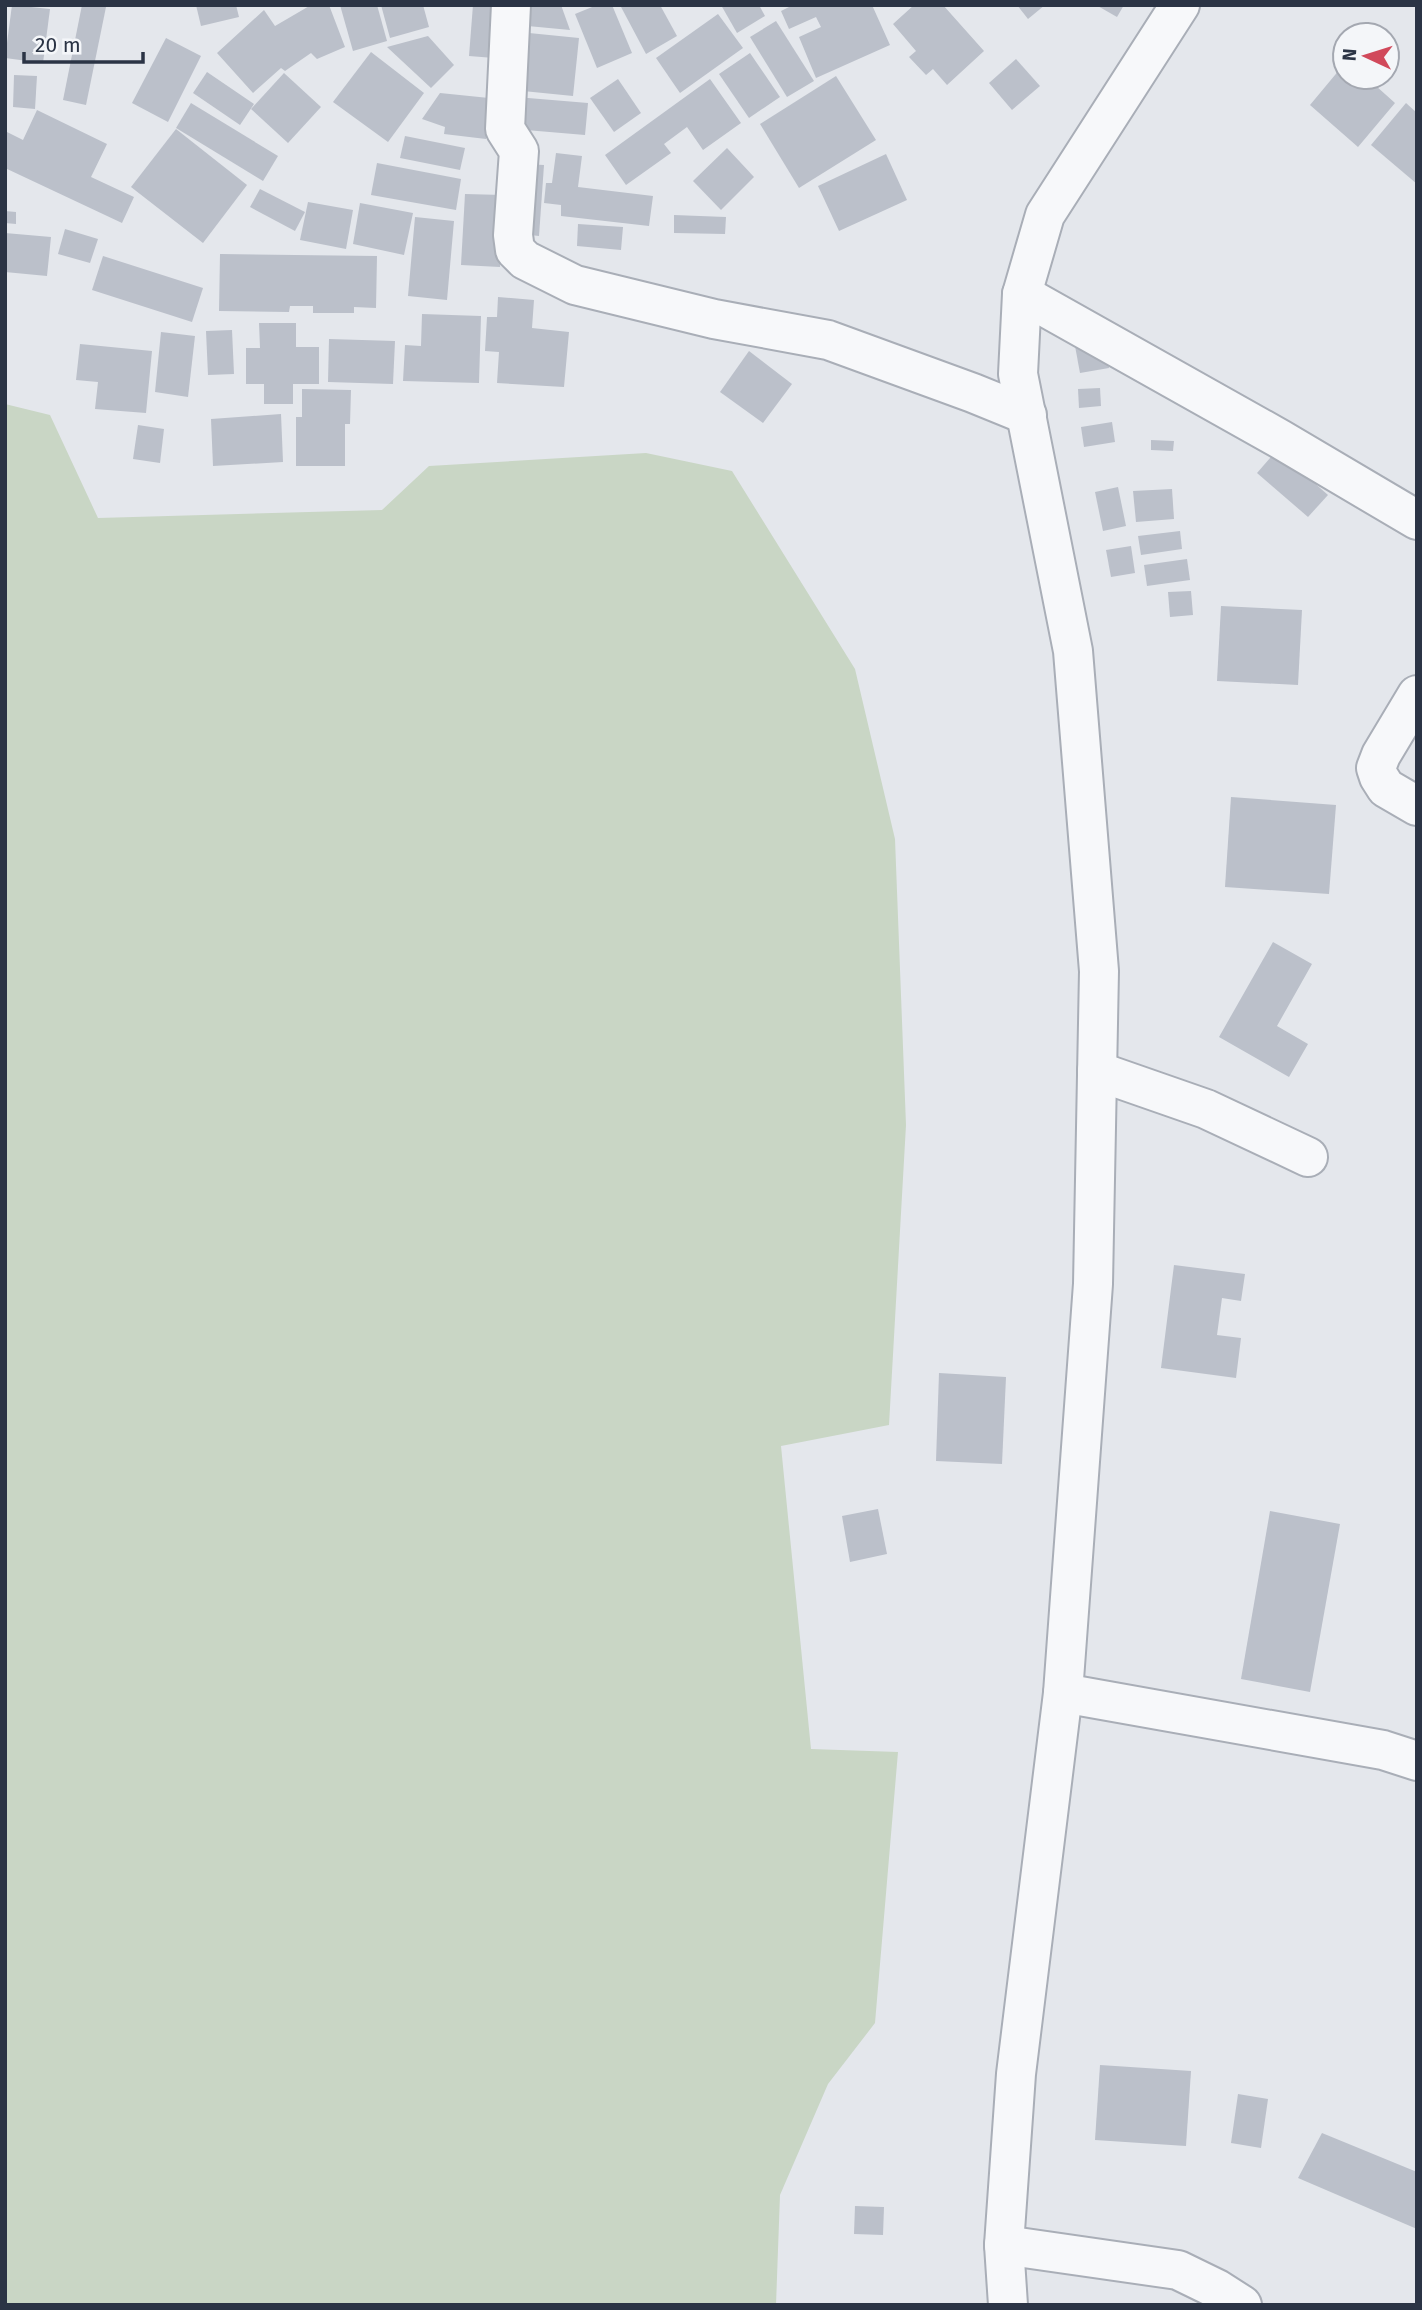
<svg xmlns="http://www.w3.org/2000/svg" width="1422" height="2310" viewBox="0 0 1422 2310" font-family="'Fira Sans',sans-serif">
<rect width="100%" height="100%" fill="#e4e7ec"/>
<path fill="#c9d6c5" d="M5,404L50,415L98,518L382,510L429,466L646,453L732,471L855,669L895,839L906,1125L889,1425L781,1446L811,1749L898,1752L875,2023L828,2084L780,2195L776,2305H5Z"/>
<g fill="#bbc0ca">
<path d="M12,5L50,9L43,63L5,58Z"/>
<path d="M82,5L106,7L86,105L63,100Z"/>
<path d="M196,5H236L239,17L201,26Z"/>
<path d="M311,5H329L345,47L317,59L311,53L285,71L281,68L253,93L217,53L264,10L275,26Z"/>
<path d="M340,5H377L387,41L353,51Z"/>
<path d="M381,5H423L429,27L390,38Z"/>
<path d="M473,5H498L494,58L469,56Z"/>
<path d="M519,5H561L570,30L517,25Z"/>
<path d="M597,5H612L632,53L597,68L575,14Z"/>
<path d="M620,5H660L677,36L646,54Z"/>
<path d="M721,5H759L765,16L737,33Z"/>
<path d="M793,5H872L890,45L816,78L799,37L821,27L816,17L789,29L781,11Z"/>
<path d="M914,5H943L984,51L947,85L933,69L926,75L909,57L916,51L893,24Z"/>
<path d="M1017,5H1045L1028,19Z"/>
<path d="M1096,5H1124L1117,17Z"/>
<path d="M718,14L743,48L680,93L656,58Z"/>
<path d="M776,21L814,81L787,97L750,37Z"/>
<path d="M519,32L579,38L573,96L513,90Z"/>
<path d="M428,36L454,65L431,88L387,47Z"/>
<path d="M166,38L201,56L168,122L132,103Z"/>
<path d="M371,52L424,93L388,142L333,102Z"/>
<path d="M750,53L780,97L749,118L719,74Z"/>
<path d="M1016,59L1040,86L1012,110L989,83Z"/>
<path d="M1345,63V77H1366L1395,103L1358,147L1310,105Z"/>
<path d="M207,72L254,104L240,125L193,93Z"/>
<path d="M284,73L321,107L288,143L251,109Z"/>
<path d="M14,75L37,76L35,109L13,107Z"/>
<path d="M836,76L876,140L799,188L760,124Z"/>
<path d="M618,79L641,113L614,132L590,98Z"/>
<path d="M710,79L741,123L703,150L687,127L664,144L671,153L626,185L605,155Z"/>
<path d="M440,93L489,98L486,139L444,134L445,127L422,119Z"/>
<path d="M516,97L588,103L585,135L514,129Z"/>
<path d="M191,103L278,156L263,181L176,128Z"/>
<path d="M1406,103L1417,113V184L1371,145Z"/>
<path d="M37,110L107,144L91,177L134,197L122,223L5,168L7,132L23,140Z"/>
<path d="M176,129L247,185L203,243L131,187Z"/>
<path d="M405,136L465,148L460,170L400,158Z"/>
<path d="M727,148L754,177L721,210L693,181Z"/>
<path d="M556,153L582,156L578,187L653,196L649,226L561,216V205L544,203L546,183H552Z"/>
<path d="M886,154L907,200L839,231L818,186Z"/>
<path d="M377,163L461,179L456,210L371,195Z"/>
<path d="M526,164L544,165L539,236L521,234Z"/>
<path d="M260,189L305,212L295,231L250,207Z"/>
<path d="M465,194L503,195L500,267L461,265Z"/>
<path d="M308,202L353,210L346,249L300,240Z"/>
<path d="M360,203L413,213L404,255L353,244Z"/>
<path d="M5,211L16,212V224L5,223Z"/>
<path d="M674,215L726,217L725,234L674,233Z"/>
<path d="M415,217L454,221L447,300L408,296Z"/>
<path d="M578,224L623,227L621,250L577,246Z"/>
<path d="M65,229L98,239L90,263L58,254Z"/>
<path d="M5,233L51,237L47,276L5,272Z"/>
<path d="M220,254L377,256L376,308L354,307V313H313V306H290L289,312L219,311Z"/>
<path d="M103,256L203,288L192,322L92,290Z"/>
<path d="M498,297L534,300L532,328L569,332L564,387L497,383L499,352L485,351L487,317H497Z"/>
<path d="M422,314L481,316L479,383L403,381L405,345L421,346Z"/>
<path d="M259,323H296V347H319V384H293V404H264V384H246V348H260Z"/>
<path d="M232,330L234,374L208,375L206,331Z"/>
<path d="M161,332L195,336L188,397L155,392Z"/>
<path d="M329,339L395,341L393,384L328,382Z"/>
<path d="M1105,341L1109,368L1080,373L1075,346Z"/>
<path d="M80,344L152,351L146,413L95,409L98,382L76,380Z"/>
<path d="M749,351L792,384L763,423L720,392Z"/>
<path d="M1100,388L1101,406L1079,408L1078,389Z"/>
<path d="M302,389L351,390L350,424H345V466H296V417H302Z"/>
<path d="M281,414L283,462L213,466L211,419Z"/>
<path d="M1112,422L1115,442L1084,447L1081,427Z"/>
<path d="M138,425L164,429L160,463L133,459Z"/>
<path d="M1151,440L1174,441L1173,451L1151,450Z"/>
<path d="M1277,450L1328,495L1308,517L1257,473Z"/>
<path d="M1118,487L1126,526L1103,531L1095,492Z"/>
<path d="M1172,489L1174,519L1136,522L1133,491Z"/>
<path d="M1180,531L1182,549L1141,555L1138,536Z"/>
<path d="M1131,546L1135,573L1111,577L1106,550Z"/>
<path d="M1187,559L1190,580L1147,586L1144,565Z"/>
<path d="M1191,591L1193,615L1170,617L1168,592Z"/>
<path d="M1221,606L1302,610L1298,685L1217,681Z"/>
<path d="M1231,797L1336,805L1329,894L1225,887Z"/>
<path d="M1273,942L1312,964L1277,1026L1308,1044L1289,1077L1219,1037Z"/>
<path d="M1174,1265L1245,1274L1241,1301L1222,1298L1217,1335L1241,1338L1236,1378L1161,1368Z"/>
<path d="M939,1373L1006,1377L1002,1464L936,1461Z"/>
<path d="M878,1509L887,1554L850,1562L842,1516Z"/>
<path d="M1270,1511L1340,1524L1310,1692L1241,1679Z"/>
<path d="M1100,2065L1191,2071L1186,2146L1095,2140Z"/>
<path d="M1238,2094L1268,2099L1261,2148L1231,2143Z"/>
<path d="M1322,2133L1417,2172V2229L1298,2178Z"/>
<path d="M855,2206L884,2207L883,2235L854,2234Z"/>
</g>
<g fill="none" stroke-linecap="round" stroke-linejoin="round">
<g stroke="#a9aeb7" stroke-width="42">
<g id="street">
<path d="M511,5L505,129L519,151L513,235L515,250L525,260L575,285L714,319L828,340L973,393L1027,415"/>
<path d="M1022,294L1280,439L1417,520"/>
<path d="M1417,695L1381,755L1376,768L1379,777L1386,788L1417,806"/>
<path d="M1097,1071L1206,1109L1308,1157"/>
<path d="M1063,1693L1383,1750L1417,1761"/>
<path d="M1004,2245L1178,2270L1217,2289L1242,2305"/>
<path d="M1008,2305L1004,2245L1016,2074L1063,1693L1093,1284L1099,971L1073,651L1018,374L1022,294L1045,215L1180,5"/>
</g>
</g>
<use href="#street" stroke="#f7f8fa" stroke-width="38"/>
</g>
<rect width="1422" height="2310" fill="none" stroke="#2b3445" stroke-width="14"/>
<g transform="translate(1366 56) rotate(274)"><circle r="33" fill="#f4f6f9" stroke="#a4a8b1" stroke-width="2"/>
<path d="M0-5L12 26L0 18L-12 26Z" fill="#d1495b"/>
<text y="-10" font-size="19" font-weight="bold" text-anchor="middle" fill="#2b3445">N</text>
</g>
<path d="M24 52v10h119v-10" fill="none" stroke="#2b3445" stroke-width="3.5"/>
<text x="35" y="52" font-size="21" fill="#2b3445" stroke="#f4f6f9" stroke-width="5" paint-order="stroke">20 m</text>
</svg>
